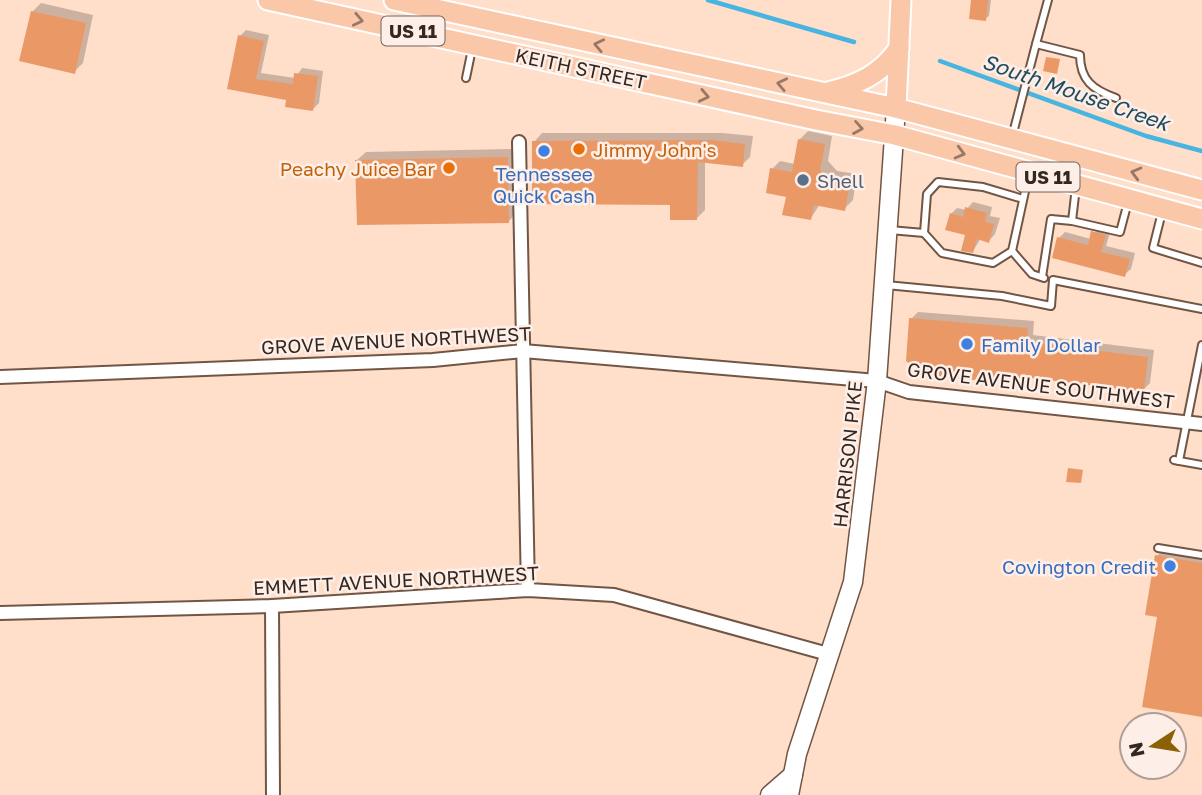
<svg xmlns="http://www.w3.org/2000/svg" width="1202" height="795" viewBox="0 0 1202 795" font-family="'Golos Text',sans-serif">
<rect width="100%" height="100%" fill="#ffdeca"/>
<g fill="#0003">
<path d="M973,0H991L989,16L985,19Z"/>
<path d="M41,3L93,15L83,63L74,72L32,12Z"/>
<path d="M246,30L269,35L261,73L295,78L302,68L323,71L319,103L313,109L288,99L229,87L240,36Z"/>
<path d="M808,131L832,136L828,161L837,171L857,174L853,200L844,209L820,204L811,218L788,195L772,169L780,161L795,164L799,140Z"/>
<path d="M542,133H722L753,136L750,157L742,165L705,161V210L697,218L672,203L534,142Z"/>
<path d="M516,149L517,212L509,221L357,160L366,152Z"/>
<path d="M973,202L992,207L990,216L1000,218L995,234L989,241L981,238L973,251L967,234L951,214L957,208L966,210Z"/>
<path d="M1099,226L1111,229L1106,246L1135,253L1131,269L1124,275L1059,238L1065,232L1091,239Z"/>
<path d="M918,312L1034,321L1033,335L1154,350L1150,383L1143,390L1029,376L1023,382L911,319Z"/>
<path d="M1165,548L1202,554V715L1159,616L1157,556Z"/>
</g>
<g fill="none" stroke-linecap="round" stroke-linejoin="round">
<g stroke="#47b4e2" stroke-width="4.5">
<path d="M708,0L854,42"/>
<path d="M940,61L1146,136L1202,151"/>
</g>
</g>
<g fill="#ea9966">
<path d="M971,0H988L986,21L969,19Z"/>
<path d="M31,11L86,23L75,74L19,61Z"/>
<path d="M238,35L264,41L256,79L293,84L294,73L318,76L313,111L285,107L286,100L227,89Z"/>
<path d="M1046,57L1060,59L1057,74L1043,71Z"/>
<path d="M798,139L825,144L820,170L828,178L850,182L845,211L814,205L811,220L782,215L786,197L766,193L770,168L792,172Z"/>
<path d="M712,140L745,144L743,167L698,162L697,220H670V205L532,204V141Z"/>
<path d="M508,157L509,223L357,225L355,160Z"/>
<path d="M965,207L987,213L985,222L994,224L989,243L977,239L973,253L961,251L965,235L945,230L950,213L963,217Z"/>
<path d="M1091,231L1106,235L1101,252L1130,259L1125,277L1052,258L1057,237L1088,245Z"/>
<path d="M909,318L1028,328L1027,342L1148,357L1144,392L1024,377V384L927,376L906,361Z"/>
<path d="M1068,468L1083,470L1081,483L1066,482Z"/>
<path d="M1155,555L1202,563V717L1142,707L1157,617L1145,615Z"/>
</g>
<g fill="none" stroke-linecap="round" stroke-linejoin="round">
<g stroke="#725645" stroke-width="10">
<g id="lane">
<path d="M1048,0L1036,44L1080,55C1080,80 1093,90 1116,98"/>
<path d="M466,78L472,49"/>
<path d="M1012,137L1036,44"/>
<path d="M1162,212L1153,248L1202,263"/>
<path d="M1072,221L1120,232L1128,202"/>
<path d="M890,230L924,233L927,194L938,182L983,187L1023,199"/>
<path d="M924,233L942,253L993,263L1012,251L1029,173"/>
<path d="M1012,251L1032,274L1044,278"/>
<path d="M1042,277L1051,219L1072,221L1076,187"/>
<path d="M886,285L1002,296L1051,306L1053,280L1202,309"/>
<path d="M1174,460L1202,465"/>
<path d="M1179,461L1202,345"/>
<path d="M1158,548L1202,555"/>
</g>
</g>
<g stroke="#725645" stroke-width="16">
<g id="street">
<path d="M519,142L528,590"/>
<path d="M0,377L433,360L523,351L877,381L909,392L1202,424"/>
<path d="M272,606L273,795"/>
<path d="M0,613L272,606L528,590L614,595L828,654"/>
</g>
</g>
<g stroke="#725645" stroke-width="21">
<g id="secondary">
<path d="M770,795L793,775"/>
<path d="M789,795L797,754L853,582L877,381L896,108"/>
</g>
</g>
<g stroke="#fff" stroke-width="23">
<g id="primary">
<path d="M268,0L816,120L895,135L1202,219"/>
<path d="M394,0L896,108L1202,190"/>
<path d="M828,92C857,85 882,74 899,48"/>
<path d="M896,108L901,0"/>
</g>
</g>
<use href="#lane" stroke="#fff" stroke-width="6"/>
<use href="#street" stroke="#fff" stroke-width="12"/>
<use href="#secondary" stroke="#fff" stroke-width="18"/>
<use href="#primary" stroke="#fbc7a9" stroke-width="19"/>
</g>
<defs><path id="oneway-chevron" d="M-2-3.5L2.5 0L-2 3.5" fill="none" stroke-width="1.6" stroke-linecap="round" stroke-linejoin="round" transform="scale(1.75)"/></defs>
<g stroke="#987764">
<use href="#oneway-chevron" transform="translate(358 20) rotate(12)"/>
<use href="#oneway-chevron" transform="translate(599 45) rotate(-168)"/>
<use href="#oneway-chevron" transform="translate(782 84) rotate(-168)"/>
<use href="#oneway-chevron" transform="translate(704 96) rotate(12)"/>
<use href="#oneway-chevron" transform="translate(858 128) rotate(10)"/>
<use href="#oneway-chevron" transform="translate(960 153) rotate(15)"/>
<use href="#oneway-chevron" transform="translate(1136 173) rotate(-165)"/>
</g>
<g fill="#e8710a" stroke="#fdefe8" stroke-width="2.5">
<circle cx="579" cy="149" r="7"/>
<circle cx="449" cy="168" r="7"/>
</g>
<g fill="#3f7fe0" stroke="#fdefe8" stroke-width="2.5">
<circle cx="544" cy="151" r="7"/>
<circle cx="967" cy="344" r="7"/>
<circle cx="1170" cy="566" r="7"/>
</g>
<circle fill="#5c6f8a" stroke="#fdefe8" stroke-width="2.5" cx="803" cy="180" r="7"/>
<g text-anchor="middle" dominant-baseline="central" stroke-width="5" stroke-linejoin="round" paint-order="stroke">
<g fill="#fdefe8" stroke="#70635c" stroke-width="2">
<rect x="381.5" y="16.5" width="63" height="29" rx="5"/>
<rect x="1016.5" y="162.5" width="63" height="29" rx="5"/>
</g>
<g font-size="18" font-weight="bold" fill="#342720">
<text x="413" y="31">US 11</text>
<text x="1048" y="177">US 11</text>
</g>
<g font-size="19" fill="#342720" stroke="#fdefe8">
<text transform="translate(581 68) rotate(12)">KEITH STREET</text>
<text transform="translate(396 340) rotate(-3)">GROVE AVENUE NORTHWEST</text>
<text transform="translate(1041 385) rotate(7)">GROVE AVENUE SOUTHWEST</text>
<text transform="translate(847 454) rotate(-84)">HARRISON PIKE</text>
<text transform="translate(396 580) rotate(-3)">EMMETT AVENUE NORTHWEST</text>
</g>
<g font-size="19" fill="#c56008" stroke="#fdefe8" text-anchor="start">
<text x="593" y="149">Jimmy John's</text>
<text x="435" y="168" text-anchor="end">Peachy Juice Bar</text>
</g>
<g font-size="19" fill="#366cbe" stroke="#fdefe8">
<text x="544" y="173">Tennessee<tspan x="544" dy="22">Quick Cash</tspan></text>
<text x="981" y="344" text-anchor="start">Family Dollar</text>
<text x="1156" y="566" text-anchor="end">Covington Credit</text>
</g>
<g font-size="19" fill="#4e5e75" stroke="#fdefe8" text-anchor="start">
<text x="817" y="180">Shell</text>
</g>
<g font-size="21" font-style="italic" fill="#1f4c60" stroke="#fdefe8">
<text transform="translate(1076 92) rotate(19)">South Mouse Creek</text>
</g>
</g>
<g transform="translate(1153 746) rotate(258)"><circle r="33" fill="#fdefe8" stroke="#ad9f98" stroke-width="2"/>
<path d="M0-5L12 26L0 18L-12 26Z" fill="#8c6005"/>
<text y="-10" font-size="19" font-weight="bold" text-anchor="middle" fill="#342720">N</text>
</g>
</svg>
